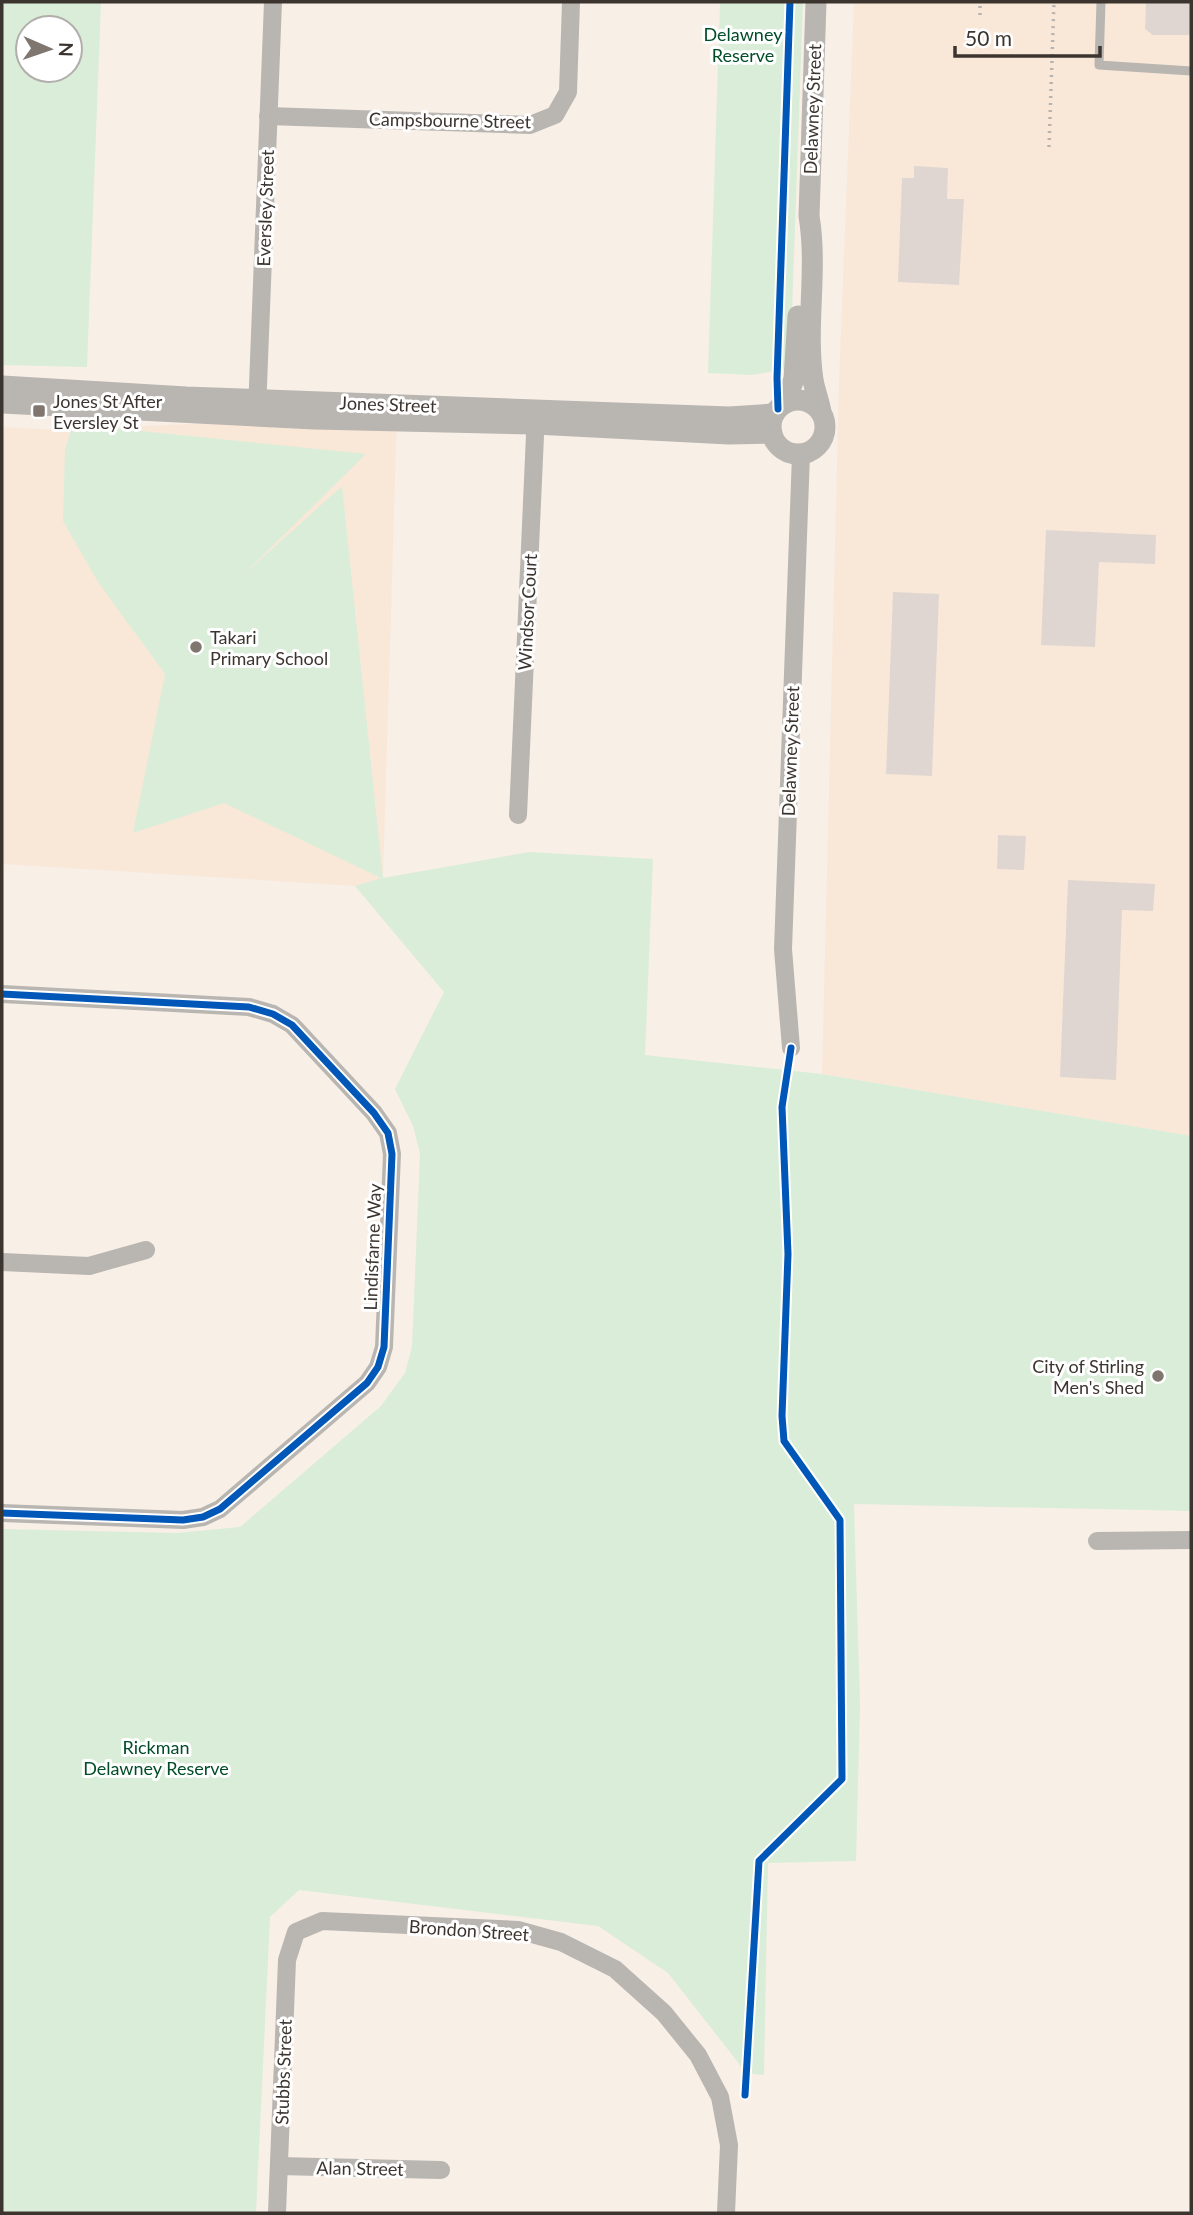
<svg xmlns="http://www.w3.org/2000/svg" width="1193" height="2215" viewBox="0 0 1193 2215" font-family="Lato,sans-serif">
<rect width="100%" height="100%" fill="#f8efe7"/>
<g fill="#f9e8d8">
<path d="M854,2H1191V1136L822,1074L839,381Z"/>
<path d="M397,414L383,878L355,886L2,864V427L60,430Z"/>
</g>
<g fill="#daedd9" fill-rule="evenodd">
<path d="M2,2H101L87,367L2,365ZM28,28H70V70H28Z"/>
<path d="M720,2H803L790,368L752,375L708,373Z"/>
<path d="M73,424L366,454L241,577L342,486L383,878L529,852L653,859L645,1055L822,1074L1191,1136V1511L854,1504L860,1705L856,1861L768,1863L764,2075L744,2073L737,2061L668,1973L598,1926L299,1890L270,1917L256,2213H2V1529L177,1533L240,1527L381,1406L405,1373L412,1347L420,1154L413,1126L395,1089L444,992L355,886L381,878L224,803L133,833L165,674L98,582L63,521L65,450Z"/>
</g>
<g fill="#dfd6d1">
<path d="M1146,2H1191V35H1153L1145,29Z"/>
<path d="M914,166L948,168L947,199H964L959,285L898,282L902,178H914Z"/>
<path d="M1046,530L1156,535L1155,564L1099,562L1095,647L1041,645Z"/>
<path d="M893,592L939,594L932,776L886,774Z"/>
<path d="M998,835L1026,836L1024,870L997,869Z"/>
<path d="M1068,880L1155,884L1153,911L1122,910L1116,1080L1060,1077Z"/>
</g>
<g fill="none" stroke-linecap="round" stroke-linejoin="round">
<g stroke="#b7b3af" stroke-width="3.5" stroke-dasharray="2 5" stroke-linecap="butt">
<path d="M980,15V2"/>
<path d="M1049,147L1054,2"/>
</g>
<path stroke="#b9b5b1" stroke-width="9" d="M1101,2L1099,65L1191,71"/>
<g stroke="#b9b5b1" stroke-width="18">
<path d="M268,116L530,125L555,115L568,92L571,2"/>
<path d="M257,411L273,2"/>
<path d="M518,815L536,413"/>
<path d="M2,994L249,1007L273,1014L292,1025L374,1113L388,1133L392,1154L384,1347L378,1367L367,1383L220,1509L203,1517L183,1520L2,1513"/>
<path d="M791,1048L783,949L801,454"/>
<path d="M2,1262L89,1266L146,1250"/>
<path d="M1097,1541L1191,1540"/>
<path d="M279,2166L441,2170"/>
<path d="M277,2213L287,1960L296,1932L322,1921L518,1930L561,1942L615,1969L664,2013L698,2055L720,2097L729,2145L726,2213"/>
</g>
<g stroke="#b9b5b1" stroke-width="21">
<path d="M816,2L809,216C818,270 805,326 813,380C815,391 819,401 821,412"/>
<path d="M2,386L186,397L589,412L729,417L774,414"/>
<circle cx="798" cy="427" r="27"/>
<path d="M2,403L315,419L535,424L729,434L772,433"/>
<path d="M785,403L794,379L798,316"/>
</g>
<g stroke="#fff" stroke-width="11">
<g id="cycleway">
<path d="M778,409L777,378L790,2"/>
<path d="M2,994L249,1007L273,1014L292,1025L374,1113L388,1133L392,1154L384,1347L378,1367L367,1383L220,1509L203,1517L183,1520L2,1513"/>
<path d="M745,2095L759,1861L842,1779L840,1520L784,1441L782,1416L788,1254L782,1107L791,1048"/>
</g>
</g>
<use href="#cycleway" stroke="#0057b8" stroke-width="7"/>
</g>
<g fill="#7e766f" stroke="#fff" stroke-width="2.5">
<rect x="32" y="404" width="14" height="14" rx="3.5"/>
<circle cx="196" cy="647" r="7"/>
<circle cx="1158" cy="1376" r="7"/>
</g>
<g text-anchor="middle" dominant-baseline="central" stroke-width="6" stroke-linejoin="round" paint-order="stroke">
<g font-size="18" fill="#004d28" stroke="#fff">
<text x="743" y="34">Delawney<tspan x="743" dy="21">Reserve</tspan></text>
<text x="156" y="1747">Rickman<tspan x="156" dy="21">Delawney Reserve</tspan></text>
</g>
<g font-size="18" fill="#3c352f" stroke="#fff">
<text transform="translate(812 109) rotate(-88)">Delawney Street</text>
<text transform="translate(450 120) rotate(1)">Campsbourne Street</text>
<text transform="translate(265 208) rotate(-88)">Eversley Street</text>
<text transform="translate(388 404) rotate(2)">Jones Street</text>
<text transform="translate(527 612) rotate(-87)">Windsor Court</text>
<text transform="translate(790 751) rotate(-88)">Delawney Street</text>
<text transform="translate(372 1247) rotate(-88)">Lindisfarne Way</text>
<text transform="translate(469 1930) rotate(4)">Brondon Street</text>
<text transform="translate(283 2072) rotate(-88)">Stubbs Street</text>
<text transform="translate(360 2168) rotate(1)">Alan Street</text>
</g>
<g font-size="18" fill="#3c352f" stroke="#fff" text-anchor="start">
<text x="53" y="401">Jones St After<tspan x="53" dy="21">Eversley St</tspan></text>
<text x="210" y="637">Takari<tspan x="210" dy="21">Primary School</tspan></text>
<text x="1144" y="1366" text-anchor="end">City of Stirling<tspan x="1144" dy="21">Men's Shed</tspan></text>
</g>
</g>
<rect width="1193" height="2215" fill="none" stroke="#3c352f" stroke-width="7"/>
<g transform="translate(49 49) rotate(92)"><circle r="33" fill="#ffffff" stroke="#b1aeac" stroke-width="2"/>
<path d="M0-5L12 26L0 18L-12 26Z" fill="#7e766f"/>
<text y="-10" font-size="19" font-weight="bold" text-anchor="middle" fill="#3c352f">N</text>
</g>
<path d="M955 46v10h145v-10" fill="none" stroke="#3c352f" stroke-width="3.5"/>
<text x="965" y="46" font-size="21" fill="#3c352f" stroke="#ffffff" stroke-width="5" paint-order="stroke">50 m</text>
</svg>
